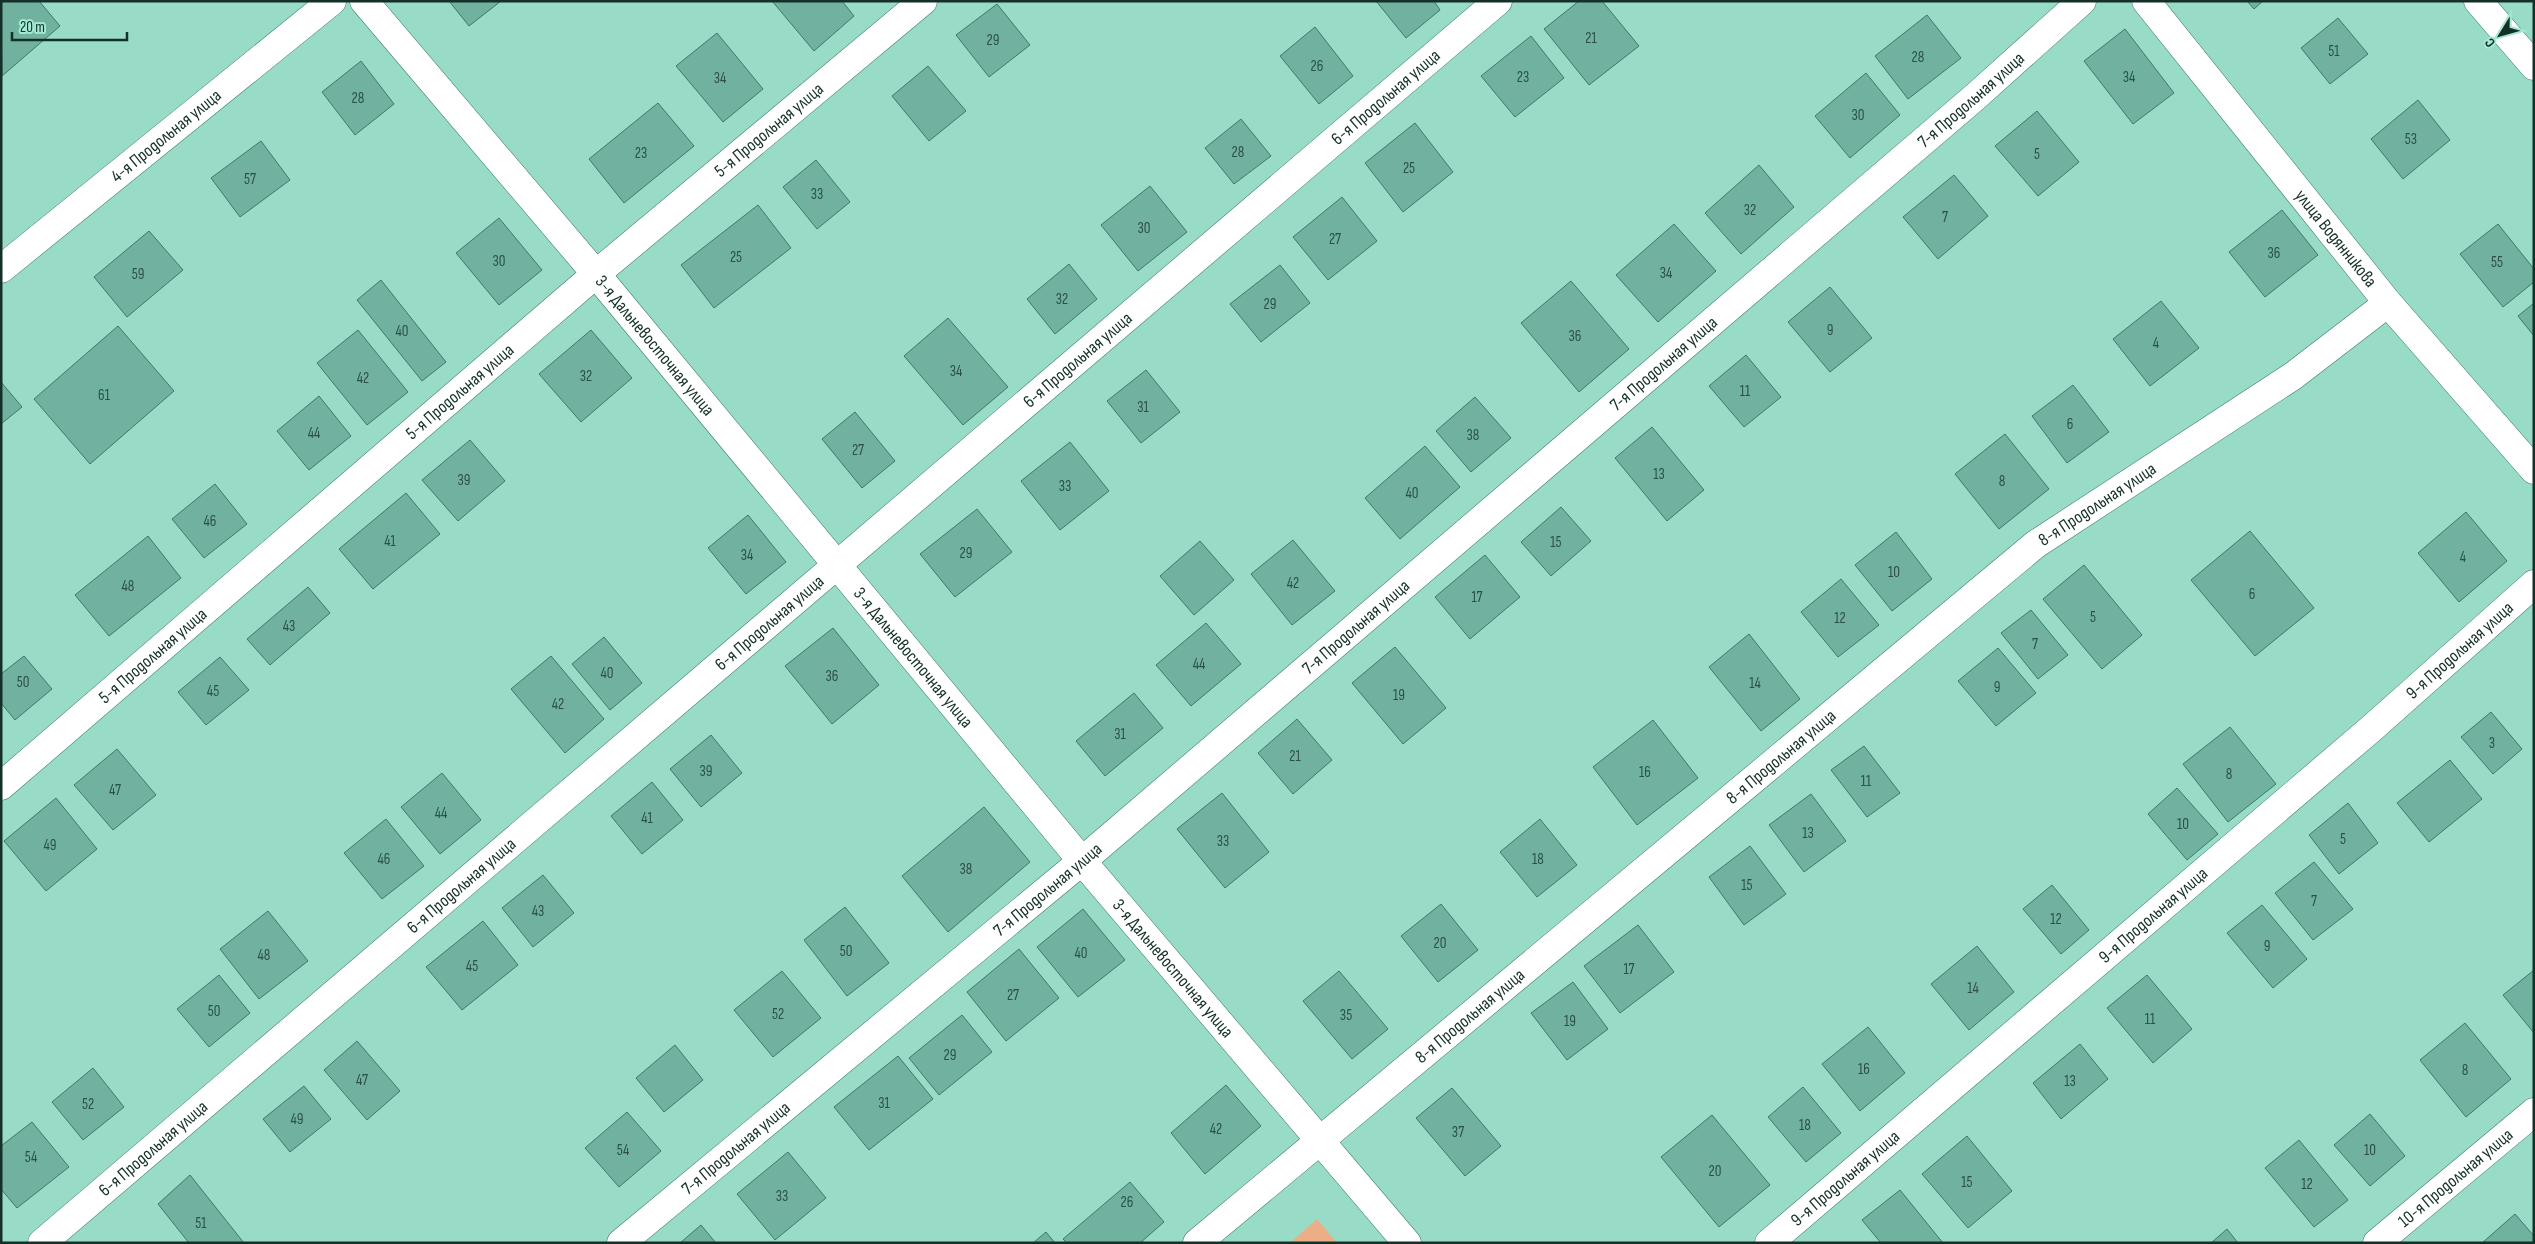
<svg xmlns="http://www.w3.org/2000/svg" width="2535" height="1244" viewBox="0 0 2535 1244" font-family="'Sofia Sans Condensed',sans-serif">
<rect width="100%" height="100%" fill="#98dbc7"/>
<path fill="#ecae86" d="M1317,1219L1337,1243H1290Z"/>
<g fill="#70b29f" stroke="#397b6a">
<path d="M1,1H39L60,26L2,76Z"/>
<path d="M449,1H501L469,26Z"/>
<path d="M772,1H842L854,16L814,51Z"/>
<path d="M1376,1H1434L1440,10L1406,38Z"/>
<path d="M1579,1H1602L1639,46L1589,85L1544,29Z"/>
<path d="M2247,1H2263L2254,9Z"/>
<path d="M997,4L1030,45L989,77L956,35Z"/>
<path d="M1927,15L1961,58L1908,99L1875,56Z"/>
<path d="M2338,18L2368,54L2330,84L2301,48Z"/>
<path d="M1315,27L1353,76L1319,104L1280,56Z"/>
<path d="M2125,29L2174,93L2133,124L2084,61Z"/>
<path d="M717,33L763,89L723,122L676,66Z"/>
<path d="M1531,36L1564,78L1515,117L1481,76Z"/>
<path d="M361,61L394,104L355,135L322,92Z"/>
<path d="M928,66L966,111L929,141L892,96Z"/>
<path d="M1866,73L1900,115L1850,158L1815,116Z"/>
<path d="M2418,100L2450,140L2403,179L2371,139Z"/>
<path d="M658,103L694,146L624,203L589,159Z"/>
<path d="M2037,111L2079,162L2038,196L1995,146Z"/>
<path d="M1241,119L1271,156L1234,184L1205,148Z"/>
<path d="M1415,123L1453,172L1403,212L1365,163Z"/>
<path d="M261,141L290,180L240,217L211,178Z"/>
<path d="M816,160L850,202L817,229L783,187Z"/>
<path d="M1759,165L1794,207L1741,254L1705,213Z"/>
<path d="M1954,175L1988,216L1938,259L1903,217Z"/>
<path d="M1150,186L1187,232L1138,271L1101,225Z"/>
<path d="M1342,197L1377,241L1328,280L1293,237Z"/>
<path d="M758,205L791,248L714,308L681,265Z"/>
<path d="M2282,210L2318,255L2265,297L2229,252Z"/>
<path d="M499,218L542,270L499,305L456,253Z"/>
<path d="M1674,224L1716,271L1658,322L1616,275Z"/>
<path d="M2498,224L2534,269V282L2503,307L2460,254Z"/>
<path d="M149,231L183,270L127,317L94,277Z"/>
<path d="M1069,264L1097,299L1055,334L1027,299Z"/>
<path d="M1280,265L1310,303L1261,342L1230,304Z"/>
<path d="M381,280L446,362L422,381L357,300Z"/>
<path d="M1571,281L1629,349L1579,392L1521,323Z"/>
<path d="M1830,287L1872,338L1830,372L1788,322Z"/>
<path d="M2161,301L2199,348L2150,386L2113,339Z"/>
<path d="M2534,303V336L2518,316Z"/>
<path d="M948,318L1008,387L963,425L904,356Z"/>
<path d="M118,326L174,391L90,464L34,399Z"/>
<path d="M358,330L408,392L367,425L317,363Z"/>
<path d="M591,330L632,378L581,422L539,374Z"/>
<path d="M1746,355L1781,397L1744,427L1709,386Z"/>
<path d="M1146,370L1180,412L1141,443L1107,401Z"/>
<path d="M1,382L22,407L1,424Z"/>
<path d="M2073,385L2109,432L2067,463L2032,416Z"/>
<path d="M319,396L351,436L309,470L277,431Z"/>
<path d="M1475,397L1511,438L1471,472L1436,431Z"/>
<path d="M855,412L895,461L862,488L822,439Z"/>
<path d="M1652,427L1704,490L1667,521L1615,458Z"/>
<path d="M2005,434L2049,489L1999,529L1955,474Z"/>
<path d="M470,440L505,481L458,521L422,480Z"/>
<path d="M1070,442L1109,491L1060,530L1021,481Z"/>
<path d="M1425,446L1460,487L1400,539L1365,498Z"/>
<path d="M215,484L247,524L204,558L172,519Z"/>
<path d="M406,493L440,534L373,589L339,549Z"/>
<path d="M1561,507L1591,541L1551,576L1521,542Z"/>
<path d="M977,509L1012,552L955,597L920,554Z"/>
<path d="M2466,512L2507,561L2459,602L2418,553Z"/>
<path d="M748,515L786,562L746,594L708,548Z"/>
<path d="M2250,531L2314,608L2255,656L2191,580Z"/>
<path d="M1896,532L1932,579L1892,611L1855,565Z"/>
<path d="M148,536L181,578L109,636L75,595Z"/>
<path d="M1293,540L1335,591L1292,625L1251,574Z"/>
<path d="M1200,541L1234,580L1194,615L1160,576Z"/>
<path d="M1485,555L1520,597L1470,639L1435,597Z"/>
<path d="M2084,565L2142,635L2102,669L2043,599Z"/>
<path d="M1841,579L1879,625L1838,657L1801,612Z"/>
<path d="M308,587L330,613L270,665L247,639Z"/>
<path d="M2031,610L2068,655L2038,679L2001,633Z"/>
<path d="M1206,623L1241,664L1191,706L1156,665Z"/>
<path d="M833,628L879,685L832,724L785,666Z"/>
<path d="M1749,634L1800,699L1761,731L1709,667Z"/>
<path d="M604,637L642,683L610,710L572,664Z"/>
<path d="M1395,647L1446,708L1403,744L1352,683Z"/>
<path d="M1998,648L2036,693L1996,726L1958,681Z"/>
<path d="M24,656L52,689L15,720L1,703V674Z"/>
<path d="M551,656L604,719L565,753L511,689Z"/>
<path d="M220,657L249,690L206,725L178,692Z"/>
<path d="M1134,693L1163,728L1105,776L1076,741Z"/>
<path d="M2491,712L2522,749L2493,774L2461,737Z"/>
<path d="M1297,719L1332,760L1293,794L1258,753Z"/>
<path d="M1653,720L1698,778L1637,825L1593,767Z"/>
<path d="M2230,727L2276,784L2228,822L2183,764Z"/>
<path d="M711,735L742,773L701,807L670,769Z"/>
<path d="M1864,746L1900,793L1867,817L1831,770Z"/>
<path d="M117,749L156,795L113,830L74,785Z"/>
<path d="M2450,760L2482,799L2429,842L2397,803Z"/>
<path d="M442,773L481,820L440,854L401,807Z"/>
<path d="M652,782L683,820L642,854L611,816Z"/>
<path d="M2177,788L2218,834L2187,860L2148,814Z"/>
<path d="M1222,793L1269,852L1225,888L1177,829Z"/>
<path d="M1811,794L1846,841L1804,872L1769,825Z"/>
<path d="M56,798L97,849L46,891L4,841Z"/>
<path d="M2348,803L2378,843L2339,874L2309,835Z"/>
<path d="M984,807L1030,862L948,932L902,876Z"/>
<path d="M386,819L424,866L382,899L344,853Z"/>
<path d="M1540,819L1577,865L1537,897L1500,852Z"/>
<path d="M1750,846L1786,894L1744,925L1709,877Z"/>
<path d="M2314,862L2353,909L2313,940L2275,893Z"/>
<path d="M543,875L574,913L533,947L502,908Z"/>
<path d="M2052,885L2089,930L2061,954L2023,909Z"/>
<path d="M1441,904L1478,950L1438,982L1401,936Z"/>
<path d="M2262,905L2307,959L2273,988L2227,933Z"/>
<path d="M845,907L889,963L847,996L804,940Z"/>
<path d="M1083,909L1125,960L1078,997L1037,947Z"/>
<path d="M268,911L308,961L259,999L220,949Z"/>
<path d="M483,921L518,965L462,1010L426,967Z"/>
<path d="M1638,925L1674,972L1620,1013L1584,966Z"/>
<path d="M1977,946L2014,992L1969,1030L1931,984Z"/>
<path d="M1019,949L1059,998L1006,1041L967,992Z"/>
<path d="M2534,970V1033L2503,995Z"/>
<path d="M782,971L821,1018L773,1057L734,1010Z"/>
<path d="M1339,971L1388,1029L1352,1059L1303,1001Z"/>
<path d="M219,975L250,1013L209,1047L177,1009Z"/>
<path d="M2147,975L2192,1029L2153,1063L2107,1008Z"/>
<path d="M1573,982L1608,1029L1567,1060L1531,1013Z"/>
<path d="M962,1015L992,1052L939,1095L909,1058Z"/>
<path d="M2465,1023L2511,1079L2466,1117L2420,1060Z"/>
<path d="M1868,1027L1905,1073L1860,1111L1822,1064Z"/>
<path d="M357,1041L400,1091L367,1120L324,1070Z"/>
<path d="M2080,1044L2108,1079L2061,1119L2033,1083Z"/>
<path d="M675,1045L703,1080L664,1112L636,1078Z"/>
<path d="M898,1056L933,1099L869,1150L834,1107Z"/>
<path d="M93,1068L124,1107L83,1140L52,1102Z"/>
<path d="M1226,1085L1261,1126L1205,1174L1171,1133Z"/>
<path d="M304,1086L331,1119L290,1152L263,1119Z"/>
<path d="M1803,1087L1841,1133L1806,1162L1768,1117Z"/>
<path d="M1452,1088L1501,1146L1465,1176L1416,1118Z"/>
<path d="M627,1112L661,1151L619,1187L585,1148Z"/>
<path d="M2370,1114L2405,1156L2370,1186L2334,1145Z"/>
<path d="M1712,1115L1770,1185L1719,1227L1661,1157Z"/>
<path d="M32,1122L69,1167L17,1208L1,1189V1146Z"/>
<path d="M1967,1136L2012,1191L1968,1228L1922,1174Z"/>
<path d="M2299,1140L2348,1200L2314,1227L2265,1168Z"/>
<path d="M788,1152L826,1198L775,1240L737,1194Z"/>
<path d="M190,1175L244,1243H189L158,1204Z"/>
<path d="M1130,1182L1164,1222L1140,1243H1067L1063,1239Z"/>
<path d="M1900,1190L1943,1243H1881L1862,1220Z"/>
<path d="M2515,1214L2534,1236V1243H2482Z"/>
<path d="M701,1225L716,1243H680Z"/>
<path d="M2227,1229L2238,1243H2211Z"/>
<path d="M1046,1232L1055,1243H1033Z"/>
</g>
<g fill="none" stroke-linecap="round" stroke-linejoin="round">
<g stroke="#397b6a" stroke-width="29">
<g id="minor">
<path id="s1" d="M364,1L596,274L1082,861L1407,1243"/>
<path id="s2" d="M2146,1L2388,303L2534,470"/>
<path d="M2478,1L2534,66"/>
<path id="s3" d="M1,269L332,1"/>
<path id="s4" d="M1,786L596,274L923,1"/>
<path id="s5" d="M42,1243L1498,1"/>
<path id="s6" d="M621,1243L1082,861L1975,97L2082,1"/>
<path id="s7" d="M1197,1243L2036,544L2293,376L2388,303"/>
<path id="s8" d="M1769,1243L2372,728L2534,584"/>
<path id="s9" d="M2377,1243L2534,1112"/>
</g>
</g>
<use href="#minor" stroke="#fff" stroke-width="28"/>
</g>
<g text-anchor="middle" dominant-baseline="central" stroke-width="5" stroke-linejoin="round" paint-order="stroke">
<g font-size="15" fill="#2c5046">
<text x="1591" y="38">21</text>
<text x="993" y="40">29</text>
<text x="2334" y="51">51</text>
<text x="1918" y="57">28</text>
<text x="1317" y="66">26</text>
<text x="1523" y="77">23</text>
<text x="2129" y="77">34</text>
<text x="720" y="78">34</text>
<text x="358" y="98">28</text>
<text x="1858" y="115">30</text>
<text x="2411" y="139">53</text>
<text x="1238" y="152">28</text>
<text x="641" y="153">23</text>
<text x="2037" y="154">5</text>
<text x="1409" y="168">25</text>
<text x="250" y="179">57</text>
<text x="817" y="194">33</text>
<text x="1750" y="210">32</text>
<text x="1945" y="217">7</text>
<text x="1144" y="228">30</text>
<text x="1335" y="239">27</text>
<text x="2274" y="253">36</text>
<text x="736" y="257">25</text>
<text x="499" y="261">30</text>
<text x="2497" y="262">55</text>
<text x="1666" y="273">34</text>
<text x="138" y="274">59</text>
<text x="1062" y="299">32</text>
<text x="1270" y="304">29</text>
<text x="1830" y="330">9</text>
<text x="402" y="331">40</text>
<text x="1575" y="336">36</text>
<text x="2156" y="343">4</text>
<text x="956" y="371">34</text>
<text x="586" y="376">32</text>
<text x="363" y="378">42</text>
<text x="1745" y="391">11</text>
<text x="104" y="395">61</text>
<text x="1143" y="407">31</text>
<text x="2070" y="424">6</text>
<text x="314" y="433">44</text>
<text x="1473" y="435">38</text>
<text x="858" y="450">27</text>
<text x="1659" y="474">13</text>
<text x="464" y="480">39</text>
<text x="2002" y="481">8</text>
<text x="1065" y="486">33</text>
<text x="1412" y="493">40</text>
<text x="210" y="521">46</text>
<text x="390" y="541">41</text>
<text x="1556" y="542">15</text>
<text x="966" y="553">29</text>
<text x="747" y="555">34</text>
<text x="2463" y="557">4</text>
<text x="1894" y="572">10</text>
<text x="1293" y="583">42</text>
<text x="128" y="586">48</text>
<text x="2252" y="594">6</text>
<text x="1477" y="597">17</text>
<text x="2093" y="617">5</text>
<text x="1840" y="618">12</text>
<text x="289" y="626">43</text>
<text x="2035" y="644">7</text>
<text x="1199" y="664">44</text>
<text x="607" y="673">40</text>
<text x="832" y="676">36</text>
<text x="23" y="682">50</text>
<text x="1755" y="683">14</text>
<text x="1997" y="687">9</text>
<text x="213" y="691">45</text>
<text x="1399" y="695">19</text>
<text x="558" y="704">42</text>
<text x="1120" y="734">31</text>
<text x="2492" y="743">3</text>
<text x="1295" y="756">21</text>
<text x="706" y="771">39</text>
<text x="1645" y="772">16</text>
<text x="2229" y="774">8</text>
<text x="1866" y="781">11</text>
<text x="115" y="790">47</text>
<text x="441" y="813">44</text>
<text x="647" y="818">41</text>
<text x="2183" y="824">10</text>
<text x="1808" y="833">13</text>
<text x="2343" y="839">5</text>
<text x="1223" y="841">33</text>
<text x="50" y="845">49</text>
<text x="384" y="859">46</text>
<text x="1538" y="859">18</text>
<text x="966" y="869">38</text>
<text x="1747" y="885">15</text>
<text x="2314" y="901">7</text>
<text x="538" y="911">43</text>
<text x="2056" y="919">12</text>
<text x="1440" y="943">20</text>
<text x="2267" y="946">9</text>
<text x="846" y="951">50</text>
<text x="1081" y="953">40</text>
<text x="264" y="955">48</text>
<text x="472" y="966">45</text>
<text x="1629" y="969">17</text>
<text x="1973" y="988">14</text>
<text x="1013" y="995">27</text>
<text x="214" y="1011">50</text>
<text x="778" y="1014">52</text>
<text x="1346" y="1015">35</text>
<text x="2150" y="1019">11</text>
<text x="1570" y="1021">19</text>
<text x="950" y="1055">29</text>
<text x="1864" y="1069">16</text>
<text x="2465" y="1070">8</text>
<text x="362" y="1080">47</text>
<text x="2070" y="1081">13</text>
<text x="884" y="1103">31</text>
<text x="88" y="1104">52</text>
<text x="297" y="1119">49</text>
<text x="1805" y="1125">18</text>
<text x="1216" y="1129">42</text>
<text x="1458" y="1132">37</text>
<text x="623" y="1150">54</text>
<text x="2370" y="1150">10</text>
<text x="31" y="1157">54</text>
<text x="1715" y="1171">20</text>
<text x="1967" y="1182">15</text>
<text x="2307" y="1184">12</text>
<text x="782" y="1196">33</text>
<text x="1127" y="1202">26</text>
<text x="201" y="1223">51</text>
</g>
<g font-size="18" fill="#153029" stroke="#a4e8d4">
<text stroke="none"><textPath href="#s5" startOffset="1766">6-я Продольная улица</textPath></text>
<text stroke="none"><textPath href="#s6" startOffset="1769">7-я Продольная улица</textPath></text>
<text stroke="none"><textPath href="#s4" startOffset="1010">5-я Продольная улица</textPath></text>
<text stroke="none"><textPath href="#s3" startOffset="212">4-я Продольная улица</textPath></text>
<text stroke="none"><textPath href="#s2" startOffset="304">улица Водянникова</textPath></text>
<text stroke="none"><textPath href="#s1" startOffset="451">3-я Дальневосточная улица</textPath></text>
<text stroke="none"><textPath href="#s5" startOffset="1361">6-я Продольная улица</textPath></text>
<text stroke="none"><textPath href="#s6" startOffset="1364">7-я Продольная улица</textPath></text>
<text stroke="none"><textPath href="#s4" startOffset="605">5-я Продольная улица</textPath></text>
<text stroke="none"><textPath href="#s7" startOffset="1165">8-я Продольная улица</textPath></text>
<text stroke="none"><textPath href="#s5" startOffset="956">6-я Продольная улица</textPath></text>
<text stroke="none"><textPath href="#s6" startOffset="959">7-я Продольная улица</textPath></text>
<text stroke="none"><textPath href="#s8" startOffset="910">9-я Продольная улица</textPath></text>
<text stroke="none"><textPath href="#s4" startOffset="200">5-я Продольная улица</textPath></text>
<text stroke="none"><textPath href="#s1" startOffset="856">3-я Дальневосточная улица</textPath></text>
<text stroke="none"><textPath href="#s7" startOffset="760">8-я Продольная улица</textPath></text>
<text stroke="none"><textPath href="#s5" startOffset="551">6-я Продольная улица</textPath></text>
<text stroke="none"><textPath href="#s6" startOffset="554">7-я Продольная улица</textPath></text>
<text stroke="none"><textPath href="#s8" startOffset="505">9-я Продольная улица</textPath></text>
<text stroke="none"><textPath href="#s1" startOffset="1261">3-я Дальневосточная улица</textPath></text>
<text stroke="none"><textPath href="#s7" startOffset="355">8-я Продольная улица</textPath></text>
<text stroke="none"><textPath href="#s5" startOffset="146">6-я Продольная улица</textPath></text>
<text stroke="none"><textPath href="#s6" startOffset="149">7-я Продольная улица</textPath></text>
<text stroke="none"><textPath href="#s9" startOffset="102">10-я Продольная улица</textPath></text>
<text stroke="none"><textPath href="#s8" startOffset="100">9-я Продольная улица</textPath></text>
</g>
</g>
<rect width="2535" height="1244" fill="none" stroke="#153029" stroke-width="5"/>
<g transform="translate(2500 35) rotate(233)" stroke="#a4e8d4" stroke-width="4" paint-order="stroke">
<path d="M0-4L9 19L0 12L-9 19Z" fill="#153029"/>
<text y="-8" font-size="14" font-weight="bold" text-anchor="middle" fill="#153029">С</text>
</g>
<path d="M12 32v8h115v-8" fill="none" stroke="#153029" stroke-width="2.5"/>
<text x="20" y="32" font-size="15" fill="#153029" stroke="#a4e8d4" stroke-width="4" paint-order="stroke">20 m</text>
</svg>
